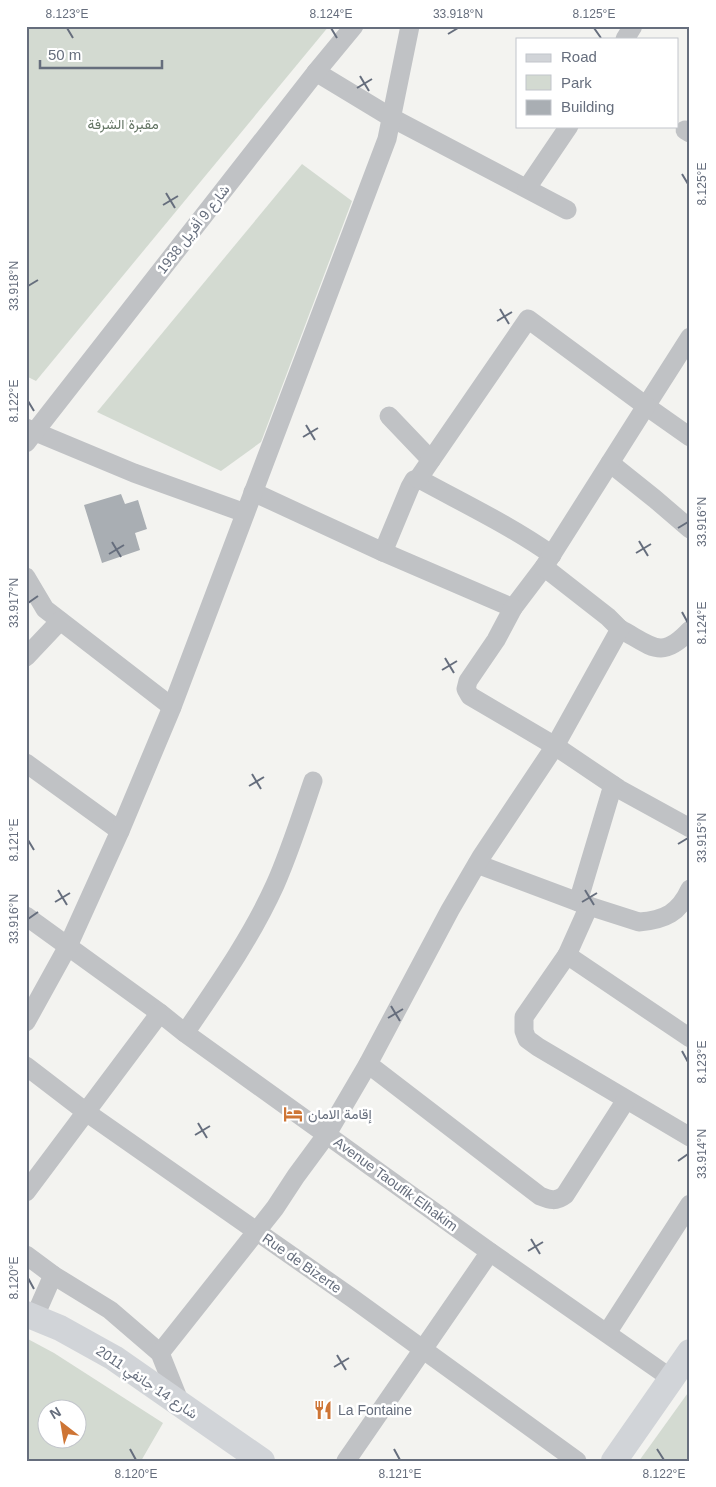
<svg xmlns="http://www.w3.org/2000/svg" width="716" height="1487" viewBox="0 0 716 1487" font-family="Arial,Vazirmatn,sans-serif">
<rect width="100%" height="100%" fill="#f3f3f0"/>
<g fill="#d3dad1" fill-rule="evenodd">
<path d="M26,26H329L36,381L26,376Z"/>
<path d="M302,164L352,201L261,442L221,471L97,412Z"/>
<path d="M26,1338L54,1353L163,1423L141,1461H26ZM48,1410H78V1440H48Z"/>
<path d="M690,1390V1461H639Z"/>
</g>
<path fill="#a9aeb3" d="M121,494L125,504L138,500L147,529L135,533L140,550L102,563L84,505Z"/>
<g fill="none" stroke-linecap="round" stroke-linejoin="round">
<g stroke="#c0c2c5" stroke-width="19">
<path d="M625,39L633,26"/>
<path d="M316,72L392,118L567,210"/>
<path d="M685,130L690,133"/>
<path d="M527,188L569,126"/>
<path d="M690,337L646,406L690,437"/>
<path d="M389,416L431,460"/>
<path d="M26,428L134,473L245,513"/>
<path d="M26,443L316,72L354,26"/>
<path d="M610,463L655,499L690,529"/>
<path d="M253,492L383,552L410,487L414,480H421C465,504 511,526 552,555"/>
<path d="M383,552L513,608L544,567L646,406L528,319L418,479"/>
<path d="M26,577L45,609L172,707"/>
<path d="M513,608L496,640L468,681L466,689L470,696L555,746L619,789L690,828"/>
<path d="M620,629C652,646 661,661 690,630"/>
<path d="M26,657L60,621"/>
<path d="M26,763L120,831"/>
<path d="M477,864L589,906L567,955"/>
<path d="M578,902L613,785"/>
<path d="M589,906L639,922C665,920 679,913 690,889"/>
<path d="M26,916L160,1013L185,1033L490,1252L672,1379"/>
<path d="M26,1022L68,946L120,831L172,707L387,139L410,26"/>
<path d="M185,1033C217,986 251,938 275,885C290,851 301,816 313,781"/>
<path d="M690,1038L567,955L524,1017V1031L527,1039L538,1047L690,1137"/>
<path d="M368,1064L540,1196C550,1200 556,1202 565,1195L626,1100"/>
<path d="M26,1066L86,1112L352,1298L577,1461"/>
<path d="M26,1192L160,1013"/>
<path d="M26,1255L53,1275L35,1316"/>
<path d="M53,1275L110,1310L160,1353L180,1403"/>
<path d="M607,1333L690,1204"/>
<path d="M160,1353L275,1208L296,1176L327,1134L368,1064L450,910L481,857L555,746L620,629L608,617L544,567"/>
<path d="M346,1461L490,1252"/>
</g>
<g stroke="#d1d4d8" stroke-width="26">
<path d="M26,1314L60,1328L114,1358L262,1461"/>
<path d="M614,1461L690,1352"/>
</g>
</g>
<path fill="none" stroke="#666e7d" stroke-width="2" d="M67,28L73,38M331,28L337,38M594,28L601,38M448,34L458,28M360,76L369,91M357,88L372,79M682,174L688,184M166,193L175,208M163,205L178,196M28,286L38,280M500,309L509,324M497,321L512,312M28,401L34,411M306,425L315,440M303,437L318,428M678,528L688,522M639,541L648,556M112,542L121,557M636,553L651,544M109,554L124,545M28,603L38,596M682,612L688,623M445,658L454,673M442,670L457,661M252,774L261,789M249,786L264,777M28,840L34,850M678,844L688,838M58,890L67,905M585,890L594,905M55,902L70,893M582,902L597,893M28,919L38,912M391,1006L400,1021M388,1018L403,1009M682,1051L688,1062M198,1123L207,1138M195,1135L210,1126M678,1161L688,1154M531,1239L540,1254M528,1251L543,1242M28,1278L34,1289M337,1355L346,1370M334,1367L349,1358M130,1449L136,1460M394,1449L400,1460M657,1449L664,1460"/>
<defs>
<g id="hotel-bare" transform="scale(1.5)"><path d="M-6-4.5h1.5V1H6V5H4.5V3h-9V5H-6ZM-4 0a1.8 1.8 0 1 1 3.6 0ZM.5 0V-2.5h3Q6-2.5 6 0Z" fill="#ce7535" stroke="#fff" stroke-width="2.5" paint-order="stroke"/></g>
<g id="restaurant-bare" transform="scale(1.5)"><path d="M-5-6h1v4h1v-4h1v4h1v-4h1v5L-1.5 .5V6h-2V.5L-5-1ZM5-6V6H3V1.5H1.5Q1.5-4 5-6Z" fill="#ce7535" stroke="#fff" stroke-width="2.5" paint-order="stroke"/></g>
</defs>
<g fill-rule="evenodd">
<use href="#hotel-bare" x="293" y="1114"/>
<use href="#restaurant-bare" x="323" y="1410"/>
</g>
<g text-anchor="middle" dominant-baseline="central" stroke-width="5" stroke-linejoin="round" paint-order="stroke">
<g font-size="14" fill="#647564" stroke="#fff">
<text x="123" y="124">مقبرة الشرفة</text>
</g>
<g font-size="14" fill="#666e7d" stroke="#fff">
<text transform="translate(193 229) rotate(-52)">شارع 9 أفريل 1938</text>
<text transform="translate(396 1184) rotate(36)">Avenue Taoufik Elhakim</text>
<text transform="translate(302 1263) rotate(35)">Rue de Bizerte</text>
<text transform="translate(147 1382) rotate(34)">شارع 14 جانفي 2011</text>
</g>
<g font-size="14" fill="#666e7d" stroke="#fff" text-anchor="start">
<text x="308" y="1114">إقامة الامان</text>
<text x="338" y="1410">La Fontaine</text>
</g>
</g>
<rect width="716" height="1487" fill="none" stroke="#ffffff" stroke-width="55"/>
<rect x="516" y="38" width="162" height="90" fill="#ffffff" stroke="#c2c5cb"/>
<rect x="526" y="54" width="25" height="8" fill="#d1d4d8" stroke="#c2c5cb"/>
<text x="561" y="62" font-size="15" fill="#666e7d">Road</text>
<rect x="526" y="75" width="25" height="15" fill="#d3dad1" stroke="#c2c5cb"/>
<text x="561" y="88" font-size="15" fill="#666e7d">Park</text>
<rect x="526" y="100" width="25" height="15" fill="#a9aeb3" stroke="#c2c5cb"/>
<text x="561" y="112" font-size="15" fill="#666e7d">Building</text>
<g transform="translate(62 1424) rotate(329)"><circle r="24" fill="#ffffff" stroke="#c2c5cb"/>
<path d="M0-4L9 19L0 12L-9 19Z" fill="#ce7535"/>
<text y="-8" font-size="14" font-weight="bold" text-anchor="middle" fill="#666e7d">N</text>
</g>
<path d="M40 60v8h122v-8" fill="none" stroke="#666e7d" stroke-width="2.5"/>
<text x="48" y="60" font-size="15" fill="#666e7d" stroke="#ffffff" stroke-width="4" paint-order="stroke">50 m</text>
<rect x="28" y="28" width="660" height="1432" fill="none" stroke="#666e7d" stroke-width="2"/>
<g font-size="12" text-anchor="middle" fill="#666e7d">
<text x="67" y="18">8.123°E</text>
<text x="331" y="18">8.124°E</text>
<text x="458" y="18">33.918°N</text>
<text x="594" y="18">8.125°E</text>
<text transform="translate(702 184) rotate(-90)" y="4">8.125°E</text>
<text transform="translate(14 286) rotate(-90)" y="4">33.918°N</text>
<text transform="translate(14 401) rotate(-90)" y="4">8.122°E</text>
<text transform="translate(702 522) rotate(-90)" y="4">33.916°N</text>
<text transform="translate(14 603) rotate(-90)" y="4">33.917°N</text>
<text transform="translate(702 623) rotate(-90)" y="4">8.124°E</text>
<text transform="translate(702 838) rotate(-90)" y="4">33.915°N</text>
<text transform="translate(14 840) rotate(-90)" y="4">8.121°E</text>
<text transform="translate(14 919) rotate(-90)" y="4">33.916°N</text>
<text transform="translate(702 1062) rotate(-90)" y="4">8.123°E</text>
<text transform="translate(702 1154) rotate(-90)" y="4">33.914°N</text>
<text transform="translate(14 1278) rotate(-90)" y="4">8.120°E</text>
<text x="136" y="1478">8.120°E</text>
<text x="400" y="1478">8.121°E</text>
<text x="664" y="1478">8.122°E</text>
</g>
</svg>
